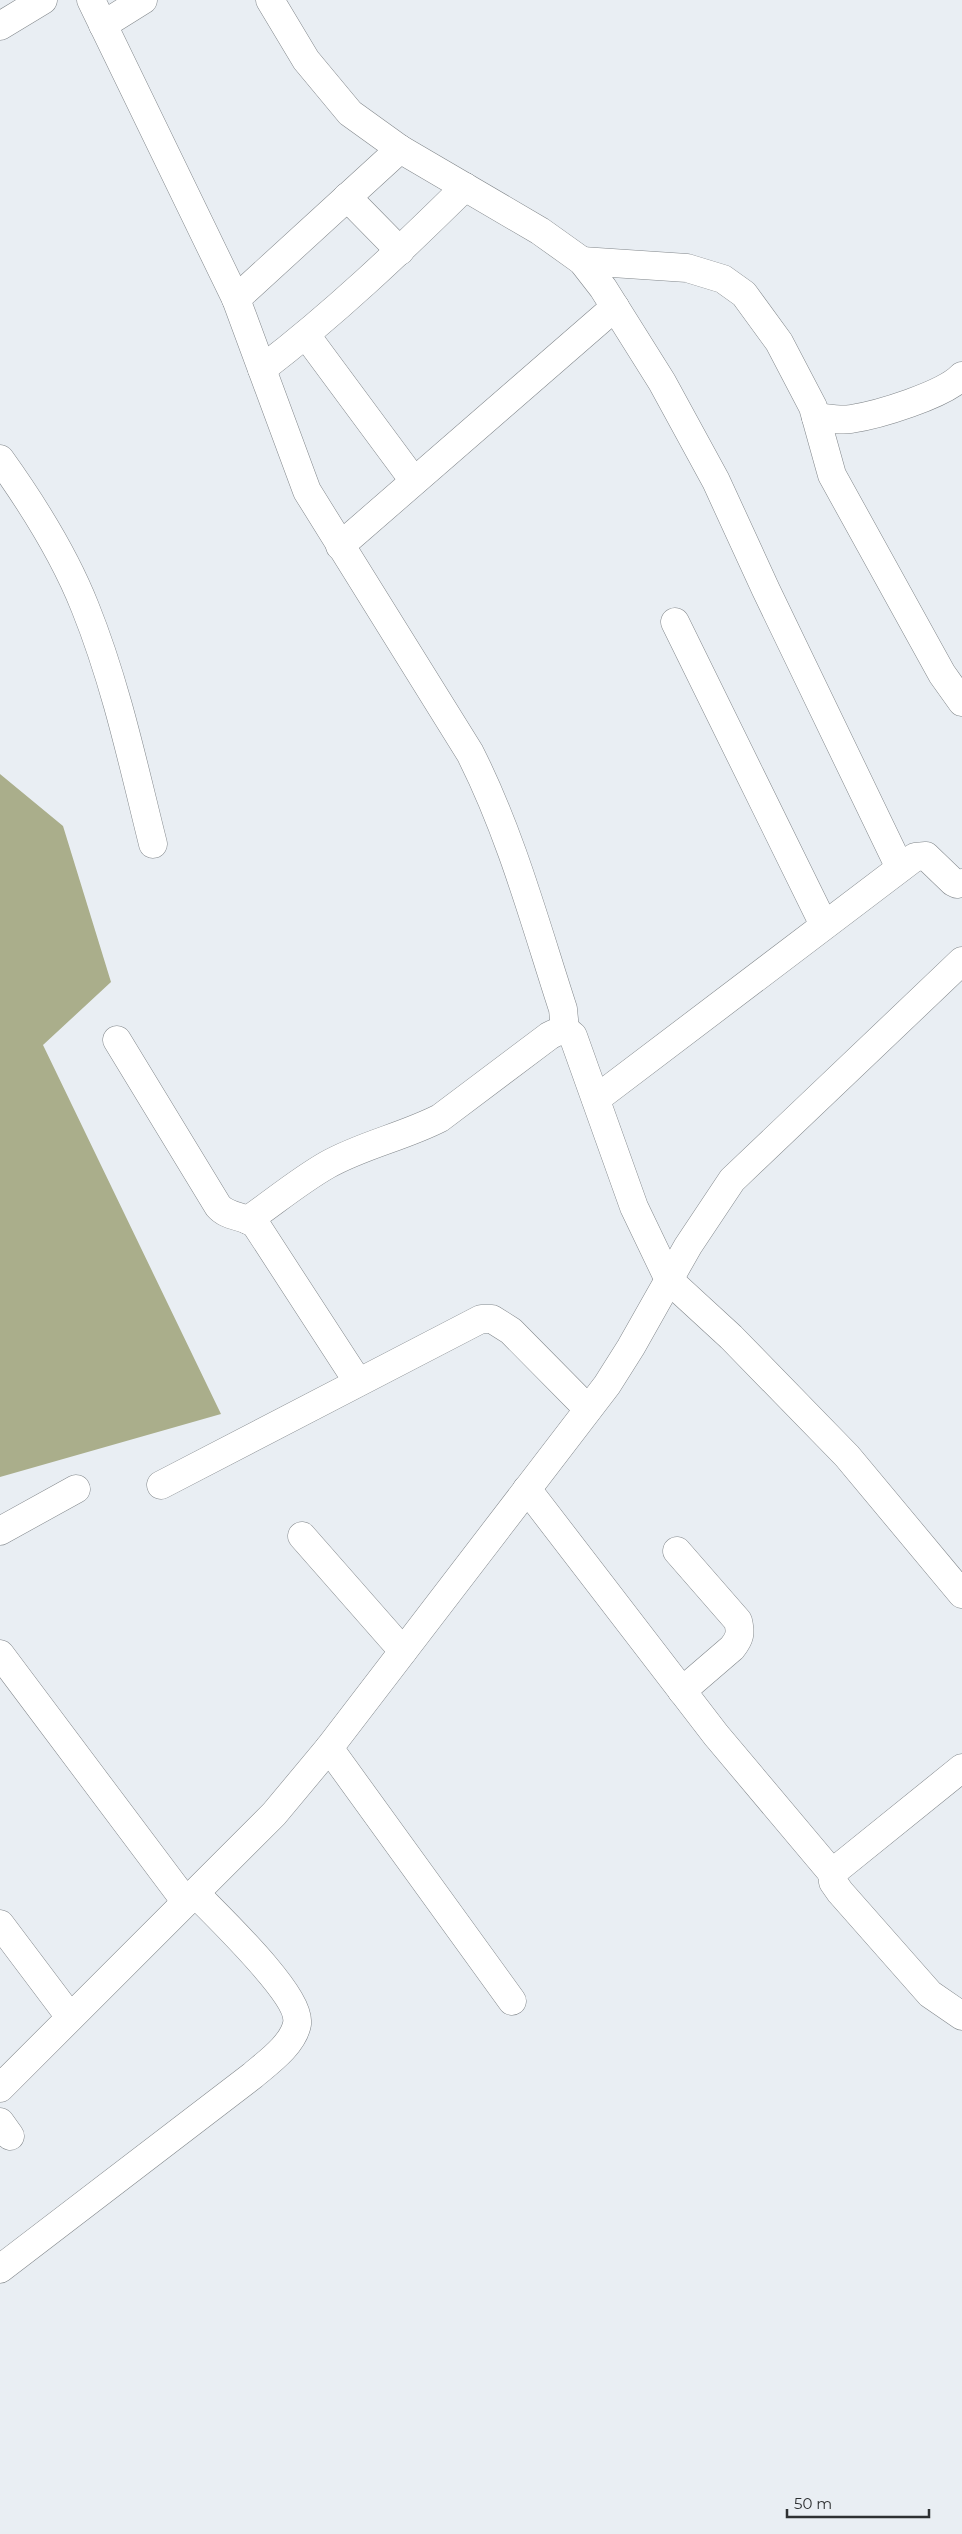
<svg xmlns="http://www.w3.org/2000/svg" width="962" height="2534" viewBox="0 0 962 2534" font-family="Montserrat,sans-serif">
<rect width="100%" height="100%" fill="#e9eef3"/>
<path fill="#aaae8b" d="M0,774L63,826L111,982L43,1045L221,1414L0,1477Z"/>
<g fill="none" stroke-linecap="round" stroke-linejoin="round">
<g stroke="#82878b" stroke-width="29">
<g id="minor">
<path d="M91,0L236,299L307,491L470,753C511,834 535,923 563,1009L565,1030"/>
<path d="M270,0L306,60L350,113L400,149L540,231L582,261L603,288L662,382L716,481L766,590L900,868"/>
<path d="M103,25L143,0"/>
<path d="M0,26L43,0"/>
<path d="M347,197L400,251"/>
<path d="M582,261L687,268L723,279L744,294L779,342L813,407L832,475L942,674L962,702"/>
<path d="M236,299L400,149"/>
<path d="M306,335L414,481"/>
<path d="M262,369C334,314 400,251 465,187"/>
<path d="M816,417C827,418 840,421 851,419C878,415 944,395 962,376"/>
<path d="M0,459C33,505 64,554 85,607C116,684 133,764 153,844"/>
<path d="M340,546L615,307"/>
<path d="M675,622L824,925"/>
<path d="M117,1040L218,1206C228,1218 245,1215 256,1225L358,1382"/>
<path d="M596,1099L915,857L926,856L953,882L957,884L962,883"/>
<path d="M248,1220C274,1202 299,1181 327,1165C362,1145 403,1137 440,1118L549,1036C558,1031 565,1028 573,1036L634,1207L669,1280L731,1337L847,1456L962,1594"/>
<path d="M161,1485L481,1319H492L511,1331L588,1409"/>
<path d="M527,1489L716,1735L832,1873"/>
<path d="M0,1531L76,1489"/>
<path d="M302,1536L403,1651"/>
<path d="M677,1551L738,1621C741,1633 740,1638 732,1648L682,1691"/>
<path d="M0,1654L186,1902"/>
<path d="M329,1748L512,2001"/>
<path d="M962,1768L832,1873L833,1882L840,1892L930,1994L962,2016"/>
<path d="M0,1924L70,2017"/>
<path d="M0,2088L274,1814L329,1748L607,1385L631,1347L688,1246L732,1180L962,961"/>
<path d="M0,2122L10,2136"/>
<path d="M0,2269L252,2076C267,2063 293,2045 297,2024C302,1996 217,1916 195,1893"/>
</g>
</g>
<use href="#minor" stroke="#fff" stroke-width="28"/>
</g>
<path d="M787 2509v8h142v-8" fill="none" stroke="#2e3032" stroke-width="2.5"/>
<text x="794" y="2509" font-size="15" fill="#2e3032" stroke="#e9eef3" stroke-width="4" paint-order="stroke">50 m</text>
</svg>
